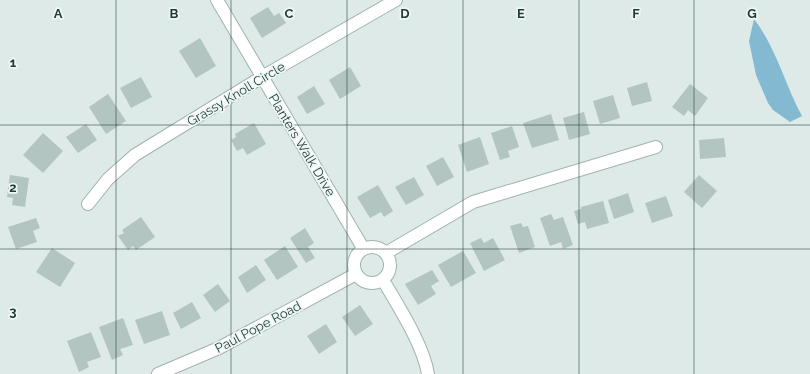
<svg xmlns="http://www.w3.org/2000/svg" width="810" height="374" viewBox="0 0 810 374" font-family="Raleway,sans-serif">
<rect width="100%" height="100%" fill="#deeae7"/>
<path fill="#83bad2" d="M754,19C776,47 785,85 802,116L790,122L773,110L768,103L756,75L749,41Z"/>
<g fill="#b3c5c0">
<path d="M268,7L274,16L279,13L286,23L262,38L250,18Z"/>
<path d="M200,38L216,66L196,78L179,51Z"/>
<path d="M350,67L361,86L340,99L329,80Z"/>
<path d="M141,77L152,97L131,108L120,88Z"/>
<path d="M647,82L652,101L632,106L627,88Z"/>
<path d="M690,84L708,98L695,116L688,110L684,116L672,107Z"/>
<path d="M314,86L325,104L307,114L297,97Z"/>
<path d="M108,94L126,121L106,134L89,107Z"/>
<path d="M613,95L620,118L600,124L593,101Z"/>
<path d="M584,112L590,134L569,140L563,118Z"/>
<path d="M551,114L559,140L532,148L523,123Z"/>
<path d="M254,123L266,144L247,155L243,148L237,151L231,140L236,137L235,134Z"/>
<path d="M86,124L97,140L78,153L66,137Z"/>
<path d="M512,126L519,147L508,151L510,157L500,160L491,133Z"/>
<path d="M43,133L63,151L43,173L23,155Z"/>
<path d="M480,137L489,164L467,172L458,145Z"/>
<path d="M724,138L726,157L700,159L699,140Z"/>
<path d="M443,157L454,177L437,186L426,166Z"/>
<path d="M10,175L29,178L25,207L12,205L13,198L7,197Z"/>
<path d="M699,175L717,191L702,208L684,192Z"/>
<path d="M414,177L424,195L406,205L395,187Z"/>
<path d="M378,185L393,211L384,217L381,212L370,218L357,197Z"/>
<path d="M628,193L634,212L614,219L608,200Z"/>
<path d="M666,196L673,216L652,223L645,203Z"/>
<path d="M603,201L609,223L587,229L585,222L578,224L574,211L581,209V207Z"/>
<path d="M551,214L554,220L563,217L573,245L563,249L561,242L550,246L540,218Z"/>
<path d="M141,217L155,237L136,250L133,246L128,250L118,236L124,233L122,230Z"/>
<path d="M36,218L40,228L33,231L37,242L16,249L8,227Z"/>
<path d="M521,223L523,227L528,226L535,247L519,253L510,226Z"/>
<path d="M305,228L314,243L308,247L315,258L306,263L290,238Z"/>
<path d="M481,238L484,243L493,238L505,260L484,271L470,243Z"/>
<path d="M285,246L298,267L277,280L264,260Z"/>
<path d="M52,248L75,263L60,287L36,272Z"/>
<path d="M463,251L476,273L451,287L438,265Z"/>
<path d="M256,265L266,280L247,293L238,277Z"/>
<path d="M432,270L439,281L431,286L436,294L418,305L405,284Z"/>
<path d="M218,284L230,301L215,312L203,295Z"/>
<path d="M192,302L201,318L181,329L173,313Z"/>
<path d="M360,305L373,324L355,336L342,317Z"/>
<path d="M162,311L170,335L144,344L135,320Z"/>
<path d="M123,318L133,345L120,349L123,355L112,360L99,327Z"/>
<path d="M326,324L337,342L319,354L307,336Z"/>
<path d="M91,332L101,357L87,362L89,367L79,372L67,341Z"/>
</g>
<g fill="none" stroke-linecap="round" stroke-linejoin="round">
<g stroke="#a1b2af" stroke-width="14">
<g id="street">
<path d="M217,0L363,248"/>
<path d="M88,204L108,179L135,155L262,77L396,0"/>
<circle cx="372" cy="265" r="18"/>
<path d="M386,253L473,202L656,147"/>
<path d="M383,280C398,306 423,344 428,374"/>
<path d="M158,374L219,348L356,274"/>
</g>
</g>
<use href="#street" stroke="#fff" stroke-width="12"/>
</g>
<path fill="none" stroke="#1f3a37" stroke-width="1" stroke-opacity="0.55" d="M116,0V374M231,0V374M347,0V374M463,0V374M579,0V374M694,0V374M0,125H810M0,249H810"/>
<g text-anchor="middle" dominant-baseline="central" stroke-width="3.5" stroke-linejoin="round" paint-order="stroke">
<g font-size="13" fill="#1f3a37" stroke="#eef7f4">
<text transform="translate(236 94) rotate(-31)">Grassy Knoll Circle</text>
<text transform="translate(302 145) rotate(59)">Planters Walk Drive</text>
<text transform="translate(258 327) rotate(-28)">Paul Pope Road</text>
</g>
</g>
<g font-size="13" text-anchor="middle" font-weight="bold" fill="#1f3a37" stroke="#eef7f4" stroke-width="3.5" stroke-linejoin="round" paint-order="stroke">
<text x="58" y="18">A</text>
<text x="174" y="18">B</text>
<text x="289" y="18">C</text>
<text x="405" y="18">D</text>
<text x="521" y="18">E</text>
<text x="636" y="18">F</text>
<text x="752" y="18">G</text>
<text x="13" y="67">1</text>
<text x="13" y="192">2</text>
<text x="13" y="316">3</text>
</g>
</svg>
